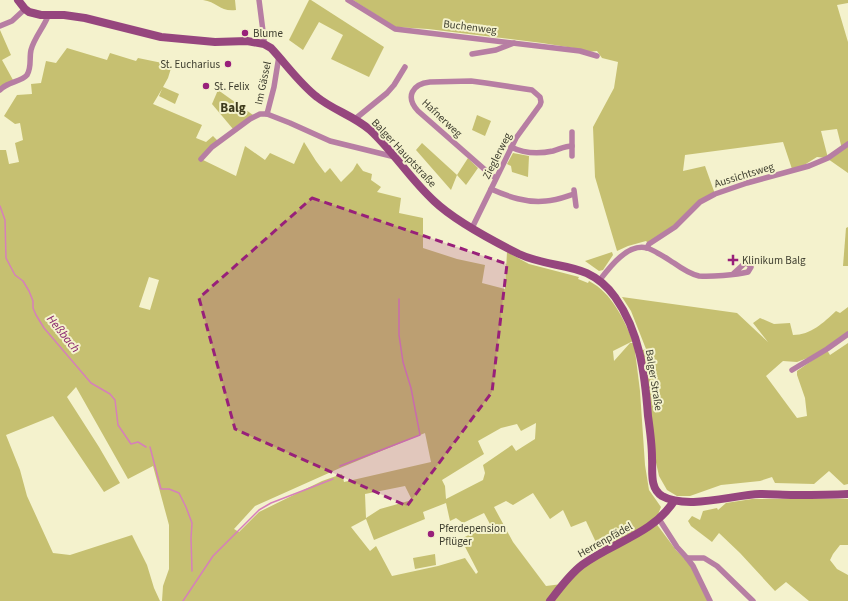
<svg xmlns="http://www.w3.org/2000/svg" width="848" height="601" viewBox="0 0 848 601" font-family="'Source Sans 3',sans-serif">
<rect width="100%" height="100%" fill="#f4f2cd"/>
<g fill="#c6c071" fill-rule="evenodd">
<path d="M203,0H235L236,10C220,12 217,2 203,0Z"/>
<path d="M309,0H311L384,47L369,77L331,59L343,35L319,22L303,50L289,40Z"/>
<path d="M353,0H848V3L837,5L848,42V173L828,159L842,149L837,129L821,131L828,158L817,157L793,172L783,142L685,155L683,171L705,166L715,194L700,202L675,227L649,244L646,241L628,246L617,251L595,177L593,127L614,88L618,62L602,58L597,51L588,52L580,49L542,43L428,29L395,27Z"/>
<path d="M0,30L11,55L2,60L13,80L0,87Z"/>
<path d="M67,48L107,60L110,53L136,61L138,58L172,65L168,78L163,87L179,94L175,104L159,96L162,89L153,104L202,125L196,138L206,142L213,136L219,142L201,159L236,176L245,146L265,160L270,153L294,164L304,142L316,161L325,173L330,168L341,182L353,170L357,163L363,171L372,174L371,180L381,187L377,192L401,198L399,213L423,218V248L457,259L485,265L482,283L505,289L507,252L529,264L579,277L578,279L588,283L589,281C612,293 623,318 633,341L613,351L614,361L630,343H634L640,391L645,465L649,490L661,507L655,522L676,550L691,565L708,601H162L163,586L169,569V525L153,466L128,479L76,387L67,397L99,447L120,483L104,492L53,416L6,435L20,470L27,496L53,553L70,555L132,535L147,565L154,588L160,601H0V150H6L9,164L19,162L15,143L23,140L20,123L15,124L4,116L17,95L32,94L31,84L41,83L46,61L56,63ZM149,277L159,280L150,310L139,307ZM536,423L535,439L516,451L512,445L483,465L485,473L483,480L446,499L445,486L442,480L484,454L478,441L501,428L517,424L521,431ZM425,433L431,462L344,482L342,474L322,481L259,512L239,532L234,529L255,506L340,468ZM405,486L412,500L380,509L366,518L365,494ZM533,493L550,519L563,510L571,527L586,521L601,553L562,584L546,586L513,542L494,507L506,501L513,505ZM446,503L450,521L456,518L463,523L484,513L490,524L461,539L478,572L476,574L465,558L438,566L392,576L376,546L370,551L351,527L366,519L374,540L425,519L423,512Z"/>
<path d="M218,90L253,115L233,129L212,104Z"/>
<path d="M477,115L491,121L485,136L472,130Z"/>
<path d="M422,143L457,175L468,158L478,168L466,185L457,175L451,190L416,150Z"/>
<path d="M513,153L529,156L528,177L512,172L511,166L507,164Z"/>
<path d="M848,227V266H843L846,228Z"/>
<path d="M612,252L613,255L603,270L599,271L585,261Z"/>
<path d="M622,297L737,313L768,342L753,323L760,318L774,324L790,323L793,335C811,335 823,323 836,311L840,313L848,307V333L813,356L797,362L783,361L766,376L797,418L807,416L805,398L797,375V371L827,350L830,355L848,343V484L844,485L829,471L814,484L775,483L772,477L760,481L721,485L690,496H677L667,490L659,476L653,449L640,351L646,349L631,311Z"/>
<path d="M752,499H848V545H840L833,554L830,560L837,569L848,575V601H809L786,582L775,591L740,553L719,533L712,542L691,526L688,521L692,516L700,520L703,511L717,508L718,510L726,503Z"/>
<path d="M435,554L436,565L415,569L413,558Z"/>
</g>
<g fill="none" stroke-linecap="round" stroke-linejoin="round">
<g stroke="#d67fba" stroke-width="1.5">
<path d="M0,206L5,220L6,258L15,275L23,281L29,291L33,301V308L36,315L44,328L91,383L110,394L115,400L118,425L131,444L138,442L146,447"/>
<path d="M150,447L161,489H169L179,493L186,507L192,523L191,538L192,571"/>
<path d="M340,466L420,435L411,388L403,362L399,335V299"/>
<path d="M183,601L213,556L259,510L271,503L333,479"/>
</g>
<g stroke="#b77ea3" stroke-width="5.5">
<path d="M259,0L264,39V44"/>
<path d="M348,0L395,29L580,51L597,56"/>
<path d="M0,26L12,21L25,9"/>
<path d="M472,54L496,50L514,43"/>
<path d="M0,90C7,82 21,82 27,75C32,67 29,58 31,50C34,38 44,27 48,16"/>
<path d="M267,114L274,87L279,56"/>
<path d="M355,119L387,93L394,85L405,67"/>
<path d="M511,147C525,154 539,154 553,151C560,149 565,146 572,146"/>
<path d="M572,156V132"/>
<path d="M201,159L212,147L250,119L260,114H267L290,123L330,141L395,157"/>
<path d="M491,189C509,197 526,203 546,201C555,201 565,197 574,194"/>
<path d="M574,190L576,206"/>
<path d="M472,228L516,138L540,105L541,102L540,97L532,90L486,83L471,81L430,82C412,84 405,97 418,111L491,175L496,178"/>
<path d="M647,248L649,244L675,227L700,202L715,194L747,183L809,166L828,158L848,144"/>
<path d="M599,281C609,268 627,243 647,248C656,251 666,258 674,263C681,268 690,274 699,276C710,277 736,275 748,272L751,267L747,263H745L733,274"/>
<path d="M792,370L827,349L848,334"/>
<path d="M659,519L677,547L687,558L693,566L710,601"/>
<path d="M687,558H704L717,566L753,601"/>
</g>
<g stroke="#96467e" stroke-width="8">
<path d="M18,0L25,9L29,12L41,15H64L85,18L161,37L215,42L247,41L264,44L271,48C286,64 300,84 317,97C333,110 354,116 370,130C393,151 410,179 434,201C455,221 493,241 519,254C555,271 587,259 615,297C640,332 645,375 648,416C650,430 652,444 652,458C653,470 649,488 662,496C687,510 732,495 760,494C772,494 783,495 794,495C812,495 830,495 848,494"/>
<path d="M550,601C560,588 569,575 582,565C613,542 653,534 674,501"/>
</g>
</g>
<path fill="#98207a" fill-opacity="0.2" stroke="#98207a" stroke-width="3" stroke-dasharray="8 5" stroke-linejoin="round" d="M312,198L507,264L492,392L407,506L235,429L199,298Z"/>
<g fill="#98207a" stroke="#f4f2cd" stroke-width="1.5">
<circle cx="245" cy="33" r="4"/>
<circle cx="228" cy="64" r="4"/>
<circle cx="206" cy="86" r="4"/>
<path d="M731 254h4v4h4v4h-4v4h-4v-4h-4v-4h4z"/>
<circle cx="431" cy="534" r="4"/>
</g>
<g text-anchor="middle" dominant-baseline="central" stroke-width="4" stroke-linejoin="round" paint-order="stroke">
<g font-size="11" fill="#3e3e2f" stroke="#f4f2cd">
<text transform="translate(470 27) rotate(7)">Buchenweg</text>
<text transform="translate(263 83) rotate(-78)">Im Gässel</text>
<text transform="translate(442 118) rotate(43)">Hafnerweg</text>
<text transform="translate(404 153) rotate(47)">Balger Hauptstraße</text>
<text transform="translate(497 156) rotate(-63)">Zieglerweg</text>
<text transform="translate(744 175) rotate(-17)">Aussichtsweg</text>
<text transform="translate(654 380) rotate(81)">Balger Straße</text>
<text transform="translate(605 540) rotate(-29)">Herrenpfädel</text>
</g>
<g font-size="11" fill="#3e3e2f" stroke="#f4f2cd" text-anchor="start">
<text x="253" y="33">Blume</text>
<text x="220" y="64" text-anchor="end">St. Eucharius</text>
<text x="214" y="86">St. Felix</text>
<text x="742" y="260">Klinikum Balg</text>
<text x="439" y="528">Pferdepension<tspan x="439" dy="13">Pflüger</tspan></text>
</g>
<g font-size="12" font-style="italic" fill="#88226e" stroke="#f4f2cd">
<text transform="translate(63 334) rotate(51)">Heßbach</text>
</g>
<g font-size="13" font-weight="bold" fill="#3d3a1c" stroke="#f4f2cd">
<text x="233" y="108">Balg</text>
</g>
</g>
</svg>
